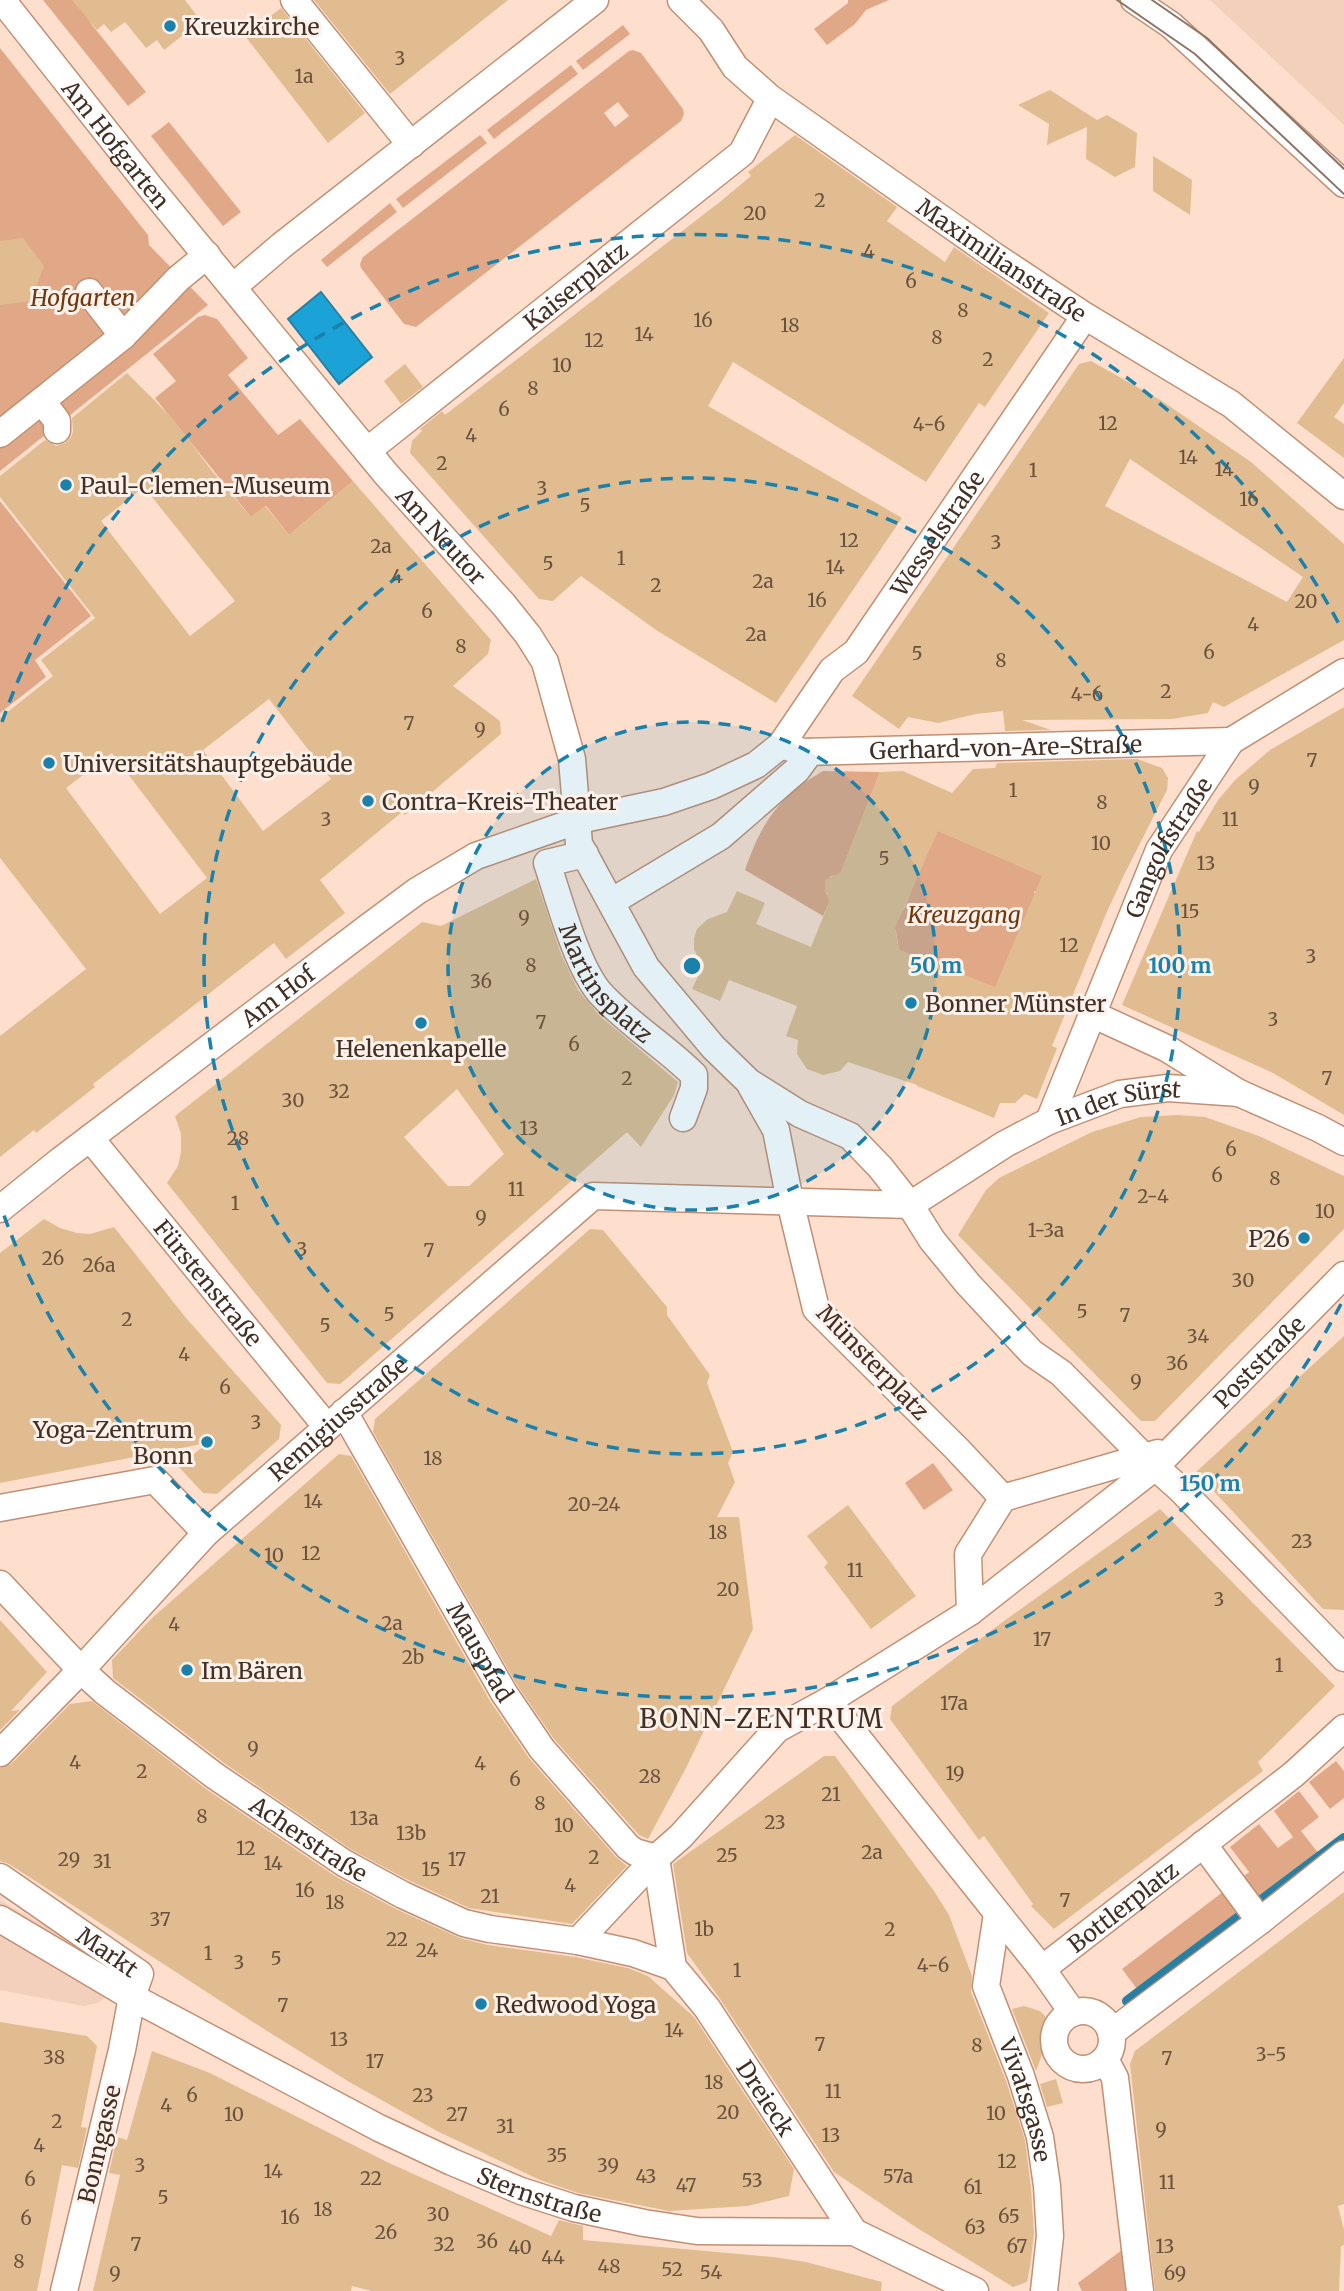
<svg xmlns="http://www.w3.org/2000/svg" width="1344" height="2291" viewBox="0 0 1344 2291" font-family="Merriweather,serif">
<rect width="100%" height="100%" fill="#fedfcd"/>
<g fill="#f3d0bb">
<path d="M1210,0H1344V125Z"/>
<path d="M0,1900L110,1964L109,1995L98,2003L83,2006L0,1990Z"/>
</g>
<g fill="#e0a887" fill-rule="evenodd">
<path d="M43,0H78L92,25L146,92L128,106Z"/>
<path d="M848,0H889L866,10L855,24L827,45L814,29L848,3Z"/>
<path d="M623,25L630,34L583,70L576,61Z"/>
<path d="M0,48L148,235L149,245L208,305L0,471Z"/>
<path d="M633,50L641,53L683,109L684,114L681,121L416,327L404,324L361,268L360,264L363,257L629,51ZM618,102L629,116L615,127L604,113Z"/>
<path d="M571,65L578,74L494,139L487,130Z"/>
<path d="M169,122L241,212L223,226L151,136Z"/>
<path d="M480,135L487,143L403,208L396,199Z"/>
<path d="M390,203L397,212L327,267L321,260Z"/>
<path d="M205,315L217,319L248,358L228,375L278,435L300,419L353,481L289,535L266,506L251,517L155,398L176,381L153,354L198,317Z"/>
<path d="M0,501L91,616L35,660L46,677L0,713Z"/>
<path d="M823,771L880,772L840,875L831,876L825,884L826,894L831,898L823,916L745,870C761,823 779,796 823,771Z"/>
<path d="M934,829L1045,877L1038,892L1035,891L1034,893L1038,895L1001,990L899,950L896,931L892,925L905,907Z"/>
<path d="M933,1463L953,1490L924,1510L905,1483Z"/>
<path d="M1336,1761L1344,1771V1798L1330,1809L1309,1782Z"/>
<path d="M1299,1791L1319,1817L1301,1831L1319,1854L1137,1989L1122,1969L1249,1872L1230,1847L1259,1824L1278,1848L1293,1837L1274,1811Z"/>
<path d="M1126,2247L1136,2291H1082L1078,2283Z"/>
</g>
<path fill="#1ba3d8" stroke="#2780a2" stroke-width="2" d="M321,292L372,357L339,384L288,319Z"/>
<g fill="none" stroke-linecap="round" stroke-linejoin="round">
<path stroke="#2780a2" stroke-width="10" d="M1127,2001L1344,1838"/>
</g>
<g fill="#e1bc90" fill-rule="evenodd">
<path d="M72,0H185L201,21L164,50L157,40L146,48L125,22L111,32L104,24L97,30Z"/>
<path d="M314,0H508L390,94Z"/>
<path d="M281,8L365,113L328,143L245,36Z"/>
<path d="M1050,90L1097,120L1107,115L1137,133L1135,167L1115,177L1086,159L1087,127L1047,145L1049,124L1018,105Z"/>
<path d="M795,135L897,207L887,221L945,262L954,247L1049,313L985,407L979,403L926,482L733,362L708,406L902,518L776,703L656,630L581,576L553,601L539,599L410,453L412,441L422,431L420,429L442,411L445,415L721,201L751,176L748,172Z"/>
<path d="M1153,156L1192,180L1190,215L1153,191Z"/>
<path d="M23,238L44,266L31,301L0,305V241Z"/>
<path d="M1344,358V403L1334,417L1344,424V458L1297,423Z"/>
<path d="M1091,361L1162,401L1251,462L1344,544V640L1224,707L1213,702L1208,713L1172,719L1022,720L1051,730L1005,731L1003,711L976,714L938,723L908,717L899,729L852,696L1079,364ZM1130,459L1303,577L1287,602L1105,506Z"/>
<path d="M405,364L423,387L401,404L384,381Z"/>
<path d="M127,373L173,419L212,471L251,517L265,506L289,535L353,481L491,640L488,654L453,686L500,721L501,734L405,815L402,812L320,880L345,913L286,959L274,943L93,1084L95,1087L67,1109L36,1133L34,1130L0,1157V1036L86,969L0,858V718L53,676L41,660L95,618L0,497V476L45,440L56,446L65,443L71,437L73,431L72,418ZM144,487L235,601L190,636L101,521ZM269,699L331,779L263,831L203,750ZM112,753L207,878L160,914L66,788Z"/>
<path d="M1344,707V1115L1273,1073L1122,1005L1197,831L1199,832L1218,800L1235,780L1270,750Z"/>
<path d="M1137,759L1162,768L1168,778L1167,790L1123,877L1106,914L1052,1046L1057,1048L1037,1099L1025,1094L1015,1103H1000L994,1118L917,1086V1085L848,1062L840,1071L823,1075L807,1069L797,1054L798,1040L786,1036L797,1006L729,980L720,1001L692,989L702,968L694,949V938L697,929L708,919L727,912L737,891L765,903L756,924L811,947L829,902L825,888V880L841,872L880,772L903,771L952,793L973,769L995,768L997,763ZM938,831L1042,876L995,987L899,950L895,928Z"/>
<path d="M536,879L561,954L578,990L600,1016L678,1082L674,1095L641,1147L627,1132L345,1380L340,1384L327,1383L167,1183L178,1166L181,1152V1134L175,1116L422,922L441,926ZM457,1089L504,1154L469,1186H448L404,1137Z"/>
<path d="M1178,1115L1205,1117L1259,1136L1344,1176V1229L1155,1421H1141L958,1235L986,1190L999,1178L1092,1132L1141,1117Z"/>
<path d="M44,1219L60,1228L77,1233L90,1234L114,1227L186,1318L281,1425L279,1439L217,1494L203,1493L179,1467L207,1443L0,1483V1253Z"/>
<path d="M590,1229L603,1230L667,1307V1315L710,1375L707,1383L733,1452L728,1463L735,1482L717,1517H739L753,1629L686,1768L648,1839L639,1835L554,1739L517,1685L373,1432L375,1419Z"/>
<path d="M1344,1336V1610L1323,1609L1196,1472Z"/>
<path d="M339,1454L351,1456L490,1701L529,1758L616,1857L627,1866L572,1924L469,1908L410,1881L352,1850L224,1763L113,1678L112,1660L151,1619Z"/>
<path d="M848,1505L916,1596L871,1629L824,1567L828,1563L807,1536Z"/>
<path d="M1160,1509L1335,1686L1258,1762L1263,1771L1054,1929L1031,1906L1033,1904L984,1836L979,1840L890,1719L892,1706L1004,1621Z"/>
<path d="M0,1620L47,1672L11,1711L20,1710L0,1730Z"/>
<path d="M92,1701L206,1789L335,1876L396,1909L460,1938L488,1945L575,1957L628,1968L648,1976L694,2017L794,2169L789,2196L747,2206L669,2211L578,2193L540,2180L437,2131L351,2083L267,2031L9,1864L0,1861V1768L11,1764L70,1704Z"/>
<path d="M824,1756H835L934,1891L949,1915L972,1976L971,1992L1006,2081L1025,2140L1031,2188L1034,2233L1030,2267L1027,2282L1013,2287L914,2226L834,2172L720,1999L687,1953L673,1864Z"/>
<path d="M1344,1892V2204L1338,2206L1344,2230V2245L1341,2246L1339,2291H1155L1130,2064L1135,2051Z"/>
<path d="M1024,2006L1040,2011L1045,2016L1049,2025V2035L1036,2071L1012,2009Z"/>
<path d="M0,2022L87,2036L97,2046L81,2127L87,2128L78,2168L62,2165L37,2291H0Z"/>
<path d="M152,2051L210,2073L387,2162L551,2236L559,2220L583,2226V2240L773,2257L806,2262L882,2282L881,2291H372L352,2286L351,2291H93L120,2175L109,2173L117,2137L127,2140Z"/>
<path d="M1056,2079L1063,2103L1047,2107L1040,2084Z"/>
</g>
<g fill="none" stroke-linecap="round" stroke-linejoin="round">
<g stroke="#c19074" stroke-width="29">
<g id="street">
<path id="s1" d="M2,0L150,187L386,474L504,605L528,635L545,662L572,759L579,844L646,967L713,1047L749,1082L800,1114L850,1136L880,1167L910,1205L932,1240L968,1284L1032,1353L1061,1373L1144,1457L1180,1489L1344,1658"/>
<path d="M294,0L411,145"/>
<path id="s2" d="M681,0L711,30L735,67L770,98L993,255L1085,316L1231,404L1344,496"/>
<path d="M1134,0L1171,25L1344,184"/>
<path d="M233,287L281,246L595,0"/>
<path d="M89,292L123,336"/>
<path d="M42,401L57,421V430"/>
<path d="M0,434L123,336L178,279L207,255"/>
<path id="s3" d="M367,451L742,153L767,105"/>
<path id="s4" d="M781,745L803,752L1231,741"/>
<path id="s5" d="M585,854L547,863C559,898 576,965 600,993C628,1024 665,1046 694,1075V1088L683,1118"/>
<path d="M611,902L721,836L797,770L810,752"/>
<path d="M1092,1014L1166,1048L1239,1093L1318,1128L1344,1142"/>
<path id="s6" d="M1049,1121L1159,850L1231,741L1344,672"/>
<path id="s7" d="M90,1138L327,1427"/>
<path id="s8" d="M0,1209L61,1160L367,928L417,891L476,856L579,820L664,802L711,786L756,765L781,745L832,670L856,652L1085,316"/>
<path id="s9" d="M344,1412L504,1693L542,1749L628,1847L635,1852L656,1858"/>
<path d="M1003,1498L1158,1453"/>
<path d="M0,1508L155,1480L206,1533"/>
<path id="s10" d="M0,1584L81,1670L105,1692L215,1776L344,1863L403,1895L464,1923L490,1929L578,1941L656,1858L681,1836L777,1729L828,1701L970,1612L968,1554L1003,1498L957,1449L816,1309L790,1201L776,1130L751,1086"/>
<path id="s11" d="M970,1612L1155,1467L1344,1275"/>
<path d="M828,1701L1042,1969L1073,2013"/>
<path id="s12" d="M0,1753L81,1670L206,1533L593,1196L910,1205L1005,1144L1049,1121L1120,1094L1168,1088L1239,1093"/>
<path d="M1203,1844L1260,1921"/>
<path id="s13" d="M656,1858L673,1967L707,2008L854,2232"/>
<path id="s14" d="M0,1877L140,1974L132,1997L122,2050L64,2291"/>
<path id="s15" d="M997,1914L986,1986L1021,2076L1040,2137L1047,2186L1050,2236L1044,2291"/>
<path id="s16" d="M0,1919L132,1997L379,2128L452,2162L521,2191L574,2208L644,2223L697,2231L854,2232L975,2291"/>
<path d="M578,1941L633,1953L673,1967"/>
<path id="s17" d="M1042,1969L1294,1774L1344,1728"/>
<circle cx="1083" cy="2040" r="29"/>
<path d="M1111,2033L1260,1921L1344,1854"/>
<path d="M1105,2059L1115,2078L1140,2291"/>
</g>
</g>
<use href="#street" stroke="#fff" stroke-width="26"/>
<g stroke="#8d7466" stroke-width="2">
<path d="M1117,0L1195,54L1344,194"/>
<path d="M1152,0L1207,38L1344,169"/>
</g>
</g>
<circle cx="692" cy="966" r="244" fill="#1981ab" fill-opacity=".12"/>
<g fill="none" stroke="#1981ab" stroke-width="3.5" stroke-dasharray="12 9">
<circle cx="692" cy="966" r="244"/>
<circle cx="692" cy="966" r="488"/>
<path d="M1341 1304A732 732 0 0 1 2 1210M2 722A732 732 0 0 1 1341 628"/>
</g>
<g fill="#1981ab" stroke="#fcf1eb" stroke-width="2.5">
<circle cx="170" cy="26" r="7"/>
<circle cx="66" cy="485" r="7"/>
<circle cx="49" cy="763" r="7"/>
<circle cx="368" cy="801" r="7"/>
<circle cx="911" cy="1003" r="7"/>
<circle cx="421" cy="1023" r="7"/>
<circle cx="1304" cy="1238" r="7"/>
<circle cx="207" cy="1442" r="7"/>
<circle cx="187" cy="1670" r="7"/>
<circle cx="481" cy="2004" r="7"/>
</g>
<g text-anchor="middle" dominant-baseline="central" stroke-width="6" stroke-linejoin="round" paint-order="stroke">
<g font-size="19" fill="#6a523e">
<text x="400" y="58">3</text>
<text x="304" y="76">1a</text>
<text x="820" y="200">2</text>
<text x="755" y="213">20</text>
<text x="869" y="251">4</text>
<text x="911" y="281">6</text>
<text x="963" y="310">8</text>
<text x="703" y="320">16</text>
<text x="790" y="325">18</text>
<text x="644" y="334">14</text>
<text x="937" y="337">8</text>
<text x="594" y="340">12</text>
<text x="988" y="359">2</text>
<text x="562" y="365">10</text>
<text x="533" y="388">8</text>
<text x="504" y="409">6</text>
<text x="1108" y="423">12</text>
<text x="929" y="424">4-6</text>
<text x="471" y="435">4</text>
<text x="1188" y="457">14</text>
<text x="442" y="463">2</text>
<text x="1224" y="469">14</text>
<text x="1033" y="470">1</text>
<text x="542" y="488">3</text>
<text x="1249" y="499">16</text>
<text x="585" y="505">5</text>
<text x="849" y="540">12</text>
<text x="996" y="542">3</text>
<text x="381" y="546">2a</text>
<text x="621" y="558">1</text>
<text x="548" y="563">5</text>
<text x="835" y="567">14</text>
<text x="397" y="576">4</text>
<text x="763" y="581">2a</text>
<text x="656" y="585">2</text>
<text x="817" y="600">16</text>
<text x="1306" y="601">20</text>
<text x="427" y="611">6</text>
<text x="1253" y="624">4</text>
<text x="756" y="634">2a</text>
<text x="461" y="646">8</text>
<text x="1209" y="652">6</text>
<text x="917" y="653">5</text>
<text x="1001" y="660">8</text>
<text x="1166" y="691">2</text>
<text x="1087" y="694">4-6</text>
<text x="409" y="723">7</text>
<text x="480" y="729">9</text>
<text x="1312" y="760">7</text>
<text x="1254" y="786">9</text>
<text x="1013" y="790">1</text>
<text x="1102" y="802">8</text>
<text x="326" y="819">3</text>
<text x="1230" y="819">11</text>
<text x="1101" y="843">10</text>
<text x="884" y="858">5</text>
<text x="1206" y="863">13</text>
<text x="1190" y="911">15</text>
<text x="524" y="917">9</text>
<text x="1069" y="945">12</text>
<text x="1311" y="956">3</text>
<text x="531" y="965">8</text>
<text x="481" y="981">36</text>
<text x="1273" y="1019">3</text>
<text x="541" y="1022">7</text>
<text x="574" y="1044">6</text>
<text x="627" y="1078">2</text>
<text x="1327" y="1078">7</text>
<text x="339" y="1091">32</text>
<text x="293" y="1100">30</text>
<text x="529" y="1128">13</text>
<text x="238" y="1138">28</text>
<text x="1231" y="1149">6</text>
<text x="1217" y="1175">6</text>
<text x="1275" y="1178">8</text>
<text x="516" y="1189">11</text>
<text x="1153" y="1196">2-4</text>
<text x="235" y="1203">1</text>
<text x="1325" y="1211">10</text>
<text x="481" y="1217">9</text>
<text x="1046" y="1230">1-3a</text>
<text x="302" y="1249">3</text>
<text x="429" y="1250">7</text>
<text x="53" y="1258">26</text>
<text x="99" y="1265">26a</text>
<text x="1243" y="1280">30</text>
<text x="1082" y="1311">5</text>
<text x="389" y="1314">5</text>
<text x="1125" y="1315">7</text>
<text x="127" y="1319">2</text>
<text x="325" y="1325">5</text>
<text x="1198" y="1336">34</text>
<text x="184" y="1354">4</text>
<text x="1177" y="1363">36</text>
<text x="1136" y="1381">9</text>
<text x="225" y="1387">6</text>
<text x="256" y="1422">3</text>
<text x="433" y="1458">18</text>
<text x="313" y="1501">14</text>
<text x="594" y="1504">20-24</text>
<text x="718" y="1532">18</text>
<text x="1302" y="1541">23</text>
<text x="311" y="1553">12</text>
<text x="274" y="1555">10</text>
<text x="855" y="1570">11</text>
<text x="728" y="1589">20</text>
<text x="1219" y="1599">3</text>
<text x="392" y="1623">2a</text>
<text x="174" y="1624">4</text>
<text x="1042" y="1639">17</text>
<text x="413" y="1657">2b</text>
<text x="1279" y="1665">1</text>
<text x="954" y="1703">17a</text>
<text x="253" y="1748">9</text>
<text x="75" y="1762">4</text>
<text x="480" y="1763">4</text>
<text x="142" y="1771">2</text>
<text x="955" y="1773">19</text>
<text x="650" y="1776">28</text>
<text x="515" y="1779">6</text>
<text x="831" y="1794">21</text>
<text x="540" y="1803">8</text>
<text x="202" y="1816">8</text>
<text x="364" y="1818">13a</text>
<text x="775" y="1822">23</text>
<text x="564" y="1825">10</text>
<text x="411" y="1833">13b</text>
<text x="246" y="1848">12</text>
<text x="872" y="1852">2a</text>
<text x="727" y="1855">25</text>
<text x="594" y="1857">2</text>
<text x="69" y="1859">29</text>
<text x="457" y="1859">17</text>
<text x="102" y="1861">31</text>
<text x="273" y="1863">14</text>
<text x="431" y="1869">15</text>
<text x="570" y="1885">4</text>
<text x="305" y="1890">16</text>
<text x="490" y="1896">21</text>
<text x="1065" y="1900">7</text>
<text x="335" y="1902">18</text>
<text x="160" y="1919">37</text>
<text x="704" y="1929">1b</text>
<text x="890" y="1929">2</text>
<text x="397" y="1939">22</text>
<text x="427" y="1950">24</text>
<text x="208" y="1953">1</text>
<text x="276" y="1958">5</text>
<text x="239" y="1962">3</text>
<text x="933" y="1965">4-6</text>
<text x="737" y="1970">1</text>
<text x="283" y="2005">7</text>
<text x="674" y="2030">14</text>
<text x="339" y="2039">13</text>
<text x="820" y="2044">7</text>
<text x="977" y="2045">8</text>
<text x="1271" y="2054">3-5</text>
<text x="54" y="2057">38</text>
<text x="1167" y="2058">7</text>
<text x="375" y="2061">17</text>
<text x="714" y="2082">18</text>
<text x="833" y="2091">11</text>
<text x="192" y="2095">6</text>
<text x="423" y="2095">23</text>
<text x="166" y="2105">4</text>
<text x="728" y="2112">20</text>
<text x="996" y="2113">10</text>
<text x="234" y="2114">10</text>
<text x="457" y="2114">27</text>
<text x="57" y="2121">2</text>
<text x="505" y="2126">31</text>
<text x="1161" y="2129">9</text>
<text x="831" y="2135">13</text>
<text x="39" y="2145">4</text>
<text x="557" y="2155">35</text>
<text x="1007" y="2161">12</text>
<text x="140" y="2165">3</text>
<text x="608" y="2165">39</text>
<text x="273" y="2171">14</text>
<text x="646" y="2176">43</text>
<text x="898" y="2176">57a</text>
<text x="371" y="2178">22</text>
<text x="30" y="2179">6</text>
<text x="752" y="2180">53</text>
<text x="1167" y="2182">11</text>
<text x="686" y="2185">47</text>
<text x="973" y="2187">61</text>
<text x="163" y="2197">5</text>
<text x="323" y="2209">18</text>
<text x="438" y="2214">30</text>
<text x="1009" y="2216">65</text>
<text x="290" y="2217">16</text>
<text x="26" y="2218">6</text>
<text x="975" y="2227">63</text>
<text x="386" y="2232">26</text>
<text x="487" y="2241">36</text>
<text x="136" y="2244">7</text>
<text x="444" y="2244">32</text>
<text x="1017" y="2246">67</text>
<text x="1165" y="2246">13</text>
<text x="520" y="2247">40</text>
<text x="553" y="2257">44</text>
<text x="19" y="2261">8</text>
<text x="609" y="2266">48</text>
<text x="672" y="2269">52</text>
<text x="711" y="2272">54</text>
<text x="115" y="2273">9</text>
<text x="1175" y="2273">69</text>
</g>
<g font-size="23" fill="#432f23" stroke="#fcf1eb" text-anchor="start">
<text x="184" y="26">Kreuzkirche</text>
<text x="80" y="485">Paul-Clemen-Museum</text>
<text x="63" y="763">Universitätshauptgebäude</text>
<text x="382" y="801">Contra-Kreis-Theater</text>
<text x="925" y="1003">Bonner Münster</text>
<text x="421" y="1048" text-anchor="middle">Helenenkapelle</text>
<text x="1290" y="1238" text-anchor="end">P26</text>
<text x="193" y="1429" text-anchor="end">Yoga-Zentrum<tspan x="193" dy="26">Bonn</tspan></text>
<text x="201" y="1670">Im Bären</text>
<text x="495" y="2004">Redwood Yoga</text>
</g>
<g font-size="23" fill="#432f23" stroke="#fcf1eb">
<text stroke="none"><textPath href="#s1" startOffset="184">Am Hofgarten</textPath></text>
<text stroke="none"><textPath href="#s2" startOffset="416">Maximilianstraße</textPath></text>
<text stroke="none"><textPath href="#s3" startOffset="266">Kaiserplatz</textPath></text>
<text stroke="none"><textPath href="#s8" startOffset="1185">Wesselstraße</textPath></text>
<text stroke="none"><textPath href="#s1" startOffset="693">Am Neutor</textPath></text>
<text stroke="none"><textPath href="#s4" startOffset="226">Gerhard-von-Are-Straße</textPath></text>
<text stroke="none"><textPath href="#s6" startOffset="299">Gangolfstraße</textPath></text>
<text stroke="none"><textPath href="#s5" startOffset="175">Martinsplatz</textPath></text>
<text stroke="none"><textPath href="#s8" startOffset="350">Am Hof</textPath></text>
<text stroke="none"><textPath href="#s12" startOffset="1367">In der Sürst</textPath></text>
<text stroke="none"><textPath href="#s7" startOffset="187">Fürstenstraße</textPath></text>
<text transform="translate(873 1362) rotate(46)">Münsterplatz</text>
<text stroke="none"><textPath href="#s11" startOffset="383">Poststraße</textPath></text>
<text stroke="none"><textPath href="#s12" startOffset="476">Remigiusstraße</textPath></text>
<text stroke="none"><textPath href="#s9" startOffset="276">Mauspfad</textPath></text>
<text stroke="none"><textPath href="#s10" startOffset="402">Acherstraße</textPath></text>
<text stroke="none"><textPath href="#s17" startOffset="102">Bottlerplatz</textPath></text>
<text stroke="none"><textPath href="#s14" startOffset="131">Markt</textPath></text>
<text stroke="none"><textPath href="#s13" startOffset="271">Dreieck</textPath></text>
<text stroke="none"><textPath href="#s15" startOffset="194">Vivatsgasse</textPath></text>
<text transform="translate(99 2144) rotate(-77)">Bonngasse</text>
<text stroke="none"><textPath href="#s16" startOffset="607">Sternstraße</textPath></text>
</g>
<g font-size="23" font-style="italic" fill="#71370d" stroke="#fcf1eb">
<text x="83" y="297">Hofgarten</text>
<text x="964" y="914">Kreuzgang</text>
</g>
<g font-size="26" letter-spacing="2" fill="#432f23" stroke="#fcf1eb">
<text x="762" y="1718">BONN-ZENTRUM</text>
</g>
</g>
<circle cx="692" cy="966" r="10" fill="#1981ab" stroke="#fcf1eb" stroke-width="3.5"/>
<g font-size="21" text-anchor="middle" font-weight="bold" fill="#1981ab" stroke="#fcf1eb" stroke-width="6" stroke-linejoin="round" paint-order="stroke">
<text x="936" y="973">50 m</text>
<text x="1180" y="973">100 m</text>
<text x="1210" y="1491">150 m</text>
</g>
</svg>
